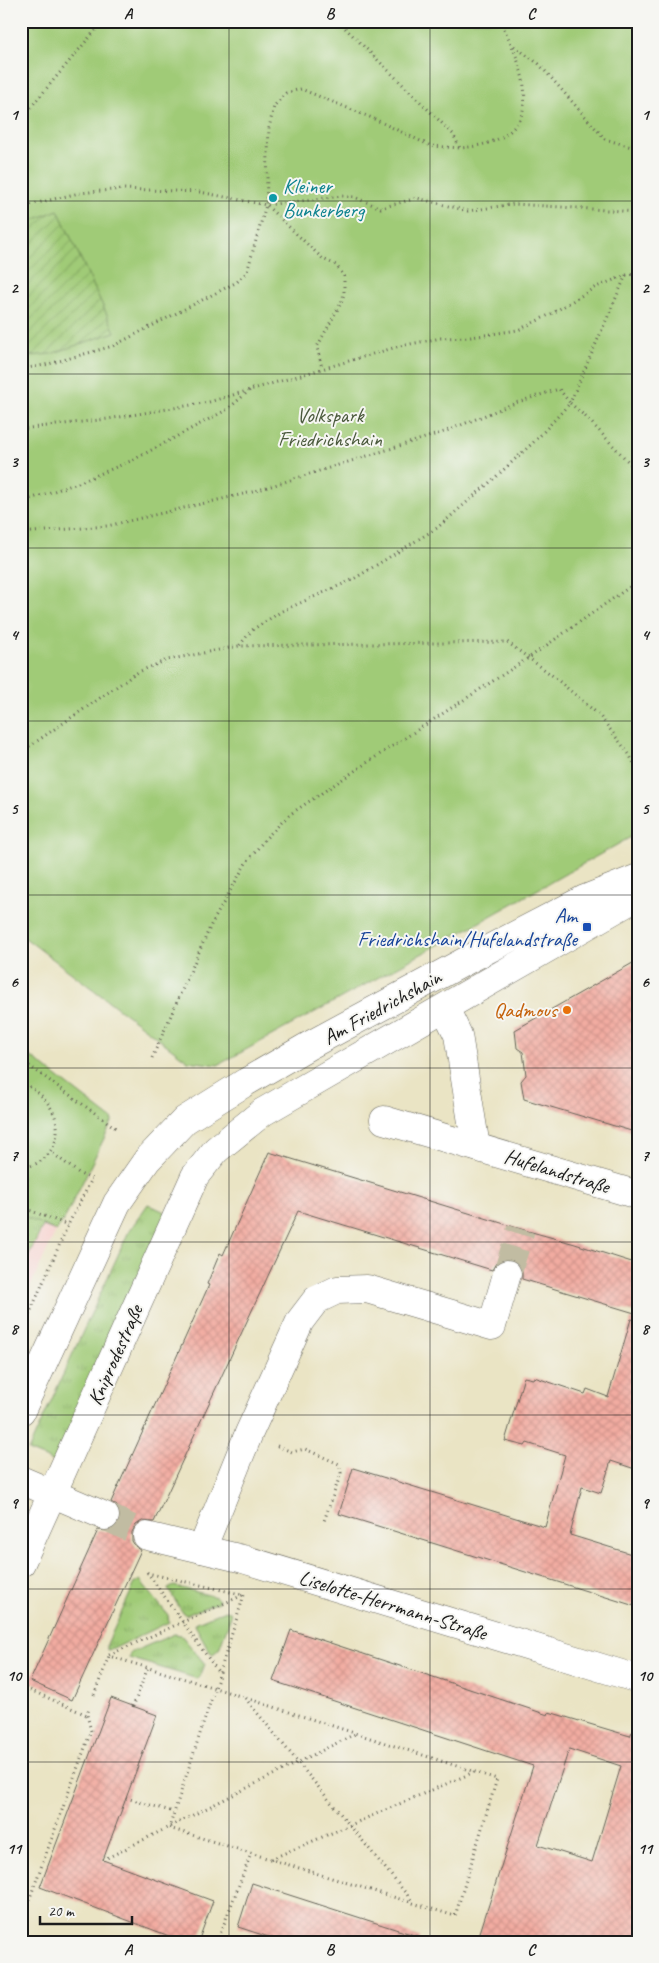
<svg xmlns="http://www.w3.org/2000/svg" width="659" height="1963" viewBox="0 0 659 1963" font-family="Caveat,sans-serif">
<defs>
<pattern id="grass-tufts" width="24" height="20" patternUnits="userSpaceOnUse" patternTransform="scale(1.25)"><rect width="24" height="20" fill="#a0cb77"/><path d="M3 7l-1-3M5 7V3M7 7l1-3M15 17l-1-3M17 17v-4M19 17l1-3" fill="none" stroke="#89ae66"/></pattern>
<pattern id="garden-furrows" width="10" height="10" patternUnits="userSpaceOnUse" patternTransform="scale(1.25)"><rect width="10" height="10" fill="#a0cb77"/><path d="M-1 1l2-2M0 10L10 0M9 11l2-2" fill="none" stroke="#89ae66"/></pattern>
<pattern id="building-cross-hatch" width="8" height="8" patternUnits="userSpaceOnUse" patternTransform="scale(1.25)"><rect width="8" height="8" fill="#f2aca1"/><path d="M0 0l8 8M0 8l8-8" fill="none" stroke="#cf938a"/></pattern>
</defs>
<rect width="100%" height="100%" fill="#f6f6f2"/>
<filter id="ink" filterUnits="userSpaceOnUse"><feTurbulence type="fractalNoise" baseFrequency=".02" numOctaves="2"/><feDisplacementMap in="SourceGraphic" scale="10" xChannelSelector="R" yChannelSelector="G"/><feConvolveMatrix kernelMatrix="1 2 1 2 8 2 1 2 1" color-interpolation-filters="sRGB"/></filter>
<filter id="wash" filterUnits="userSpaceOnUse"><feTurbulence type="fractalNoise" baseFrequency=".0096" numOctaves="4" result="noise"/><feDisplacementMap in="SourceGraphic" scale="20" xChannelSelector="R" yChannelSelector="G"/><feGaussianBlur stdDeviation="1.12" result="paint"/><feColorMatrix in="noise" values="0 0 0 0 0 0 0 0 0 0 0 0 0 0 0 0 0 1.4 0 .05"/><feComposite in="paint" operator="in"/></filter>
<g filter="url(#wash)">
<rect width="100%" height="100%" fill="#eae4c4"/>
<path fill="#f7d0cd" d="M21,1215L56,1231L21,1307Z"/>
<g fill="url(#grass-tufts)" stroke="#5e744a">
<path d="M21,1182L67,1214L56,1231L43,1226L21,1272Z"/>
<path d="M148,1204L169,1214L55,1462L28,1451L129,1231Z"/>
<path d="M140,1580L168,1615L169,1622L113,1649L107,1650V1644L135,1583Z"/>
<path d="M174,1586L216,1597L219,1600L218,1602L186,1615L183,1613L169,1591L168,1589Z"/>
<path d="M226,1610L230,1612L231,1616L219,1649L213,1654L210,1652L195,1625L197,1622Z"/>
<path d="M174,1634L181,1635L205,1664L200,1677L198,1679L129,1658L130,1653Z"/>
</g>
<g fill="#a0cb77" stroke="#5e744a">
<path d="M21,21H638V833L480,922L218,1065L188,1061L21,935Z"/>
<path d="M21,1049L113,1120L67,1214L56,1231L21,1215Z"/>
</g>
<path fill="url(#garden-furrows)" stroke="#5e744a" d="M58,210L115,332L51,354L21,357V225Z"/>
<g id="blocks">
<g fill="url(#building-cross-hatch)" fill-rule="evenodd">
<path d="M638,960V1133L524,1099L521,1081L526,1075L523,1052L517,1048L515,1030Z"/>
<path d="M269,1152L521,1229L575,1244L638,1264V1314L522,1279V1270L519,1264L512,1259H503L496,1263L492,1270L298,1211L154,1522L142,1521L136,1525L132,1532V1541L136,1547L141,1550L72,1700L30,1681L98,1530L107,1531L115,1528L119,1523L120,1514L117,1506L111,1502L209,1285L207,1284L220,1253L223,1255Z"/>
<path d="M631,1319L638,1320V1470L611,1461L601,1493L582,1487L570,1535L638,1556V1607L339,1514L353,1468L545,1527L565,1455L527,1443L525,1446L505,1441L524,1377L533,1379L534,1377L585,1394L587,1389L608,1397Z"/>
<path d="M291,1630L548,1715L549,1712L630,1736L632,1732H638V1942H477L533,1766L273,1681ZM569,1749L621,1766L592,1862L538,1845Z"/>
<path d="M111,1698L157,1715L103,1860L213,1901L198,1942H185L40,1887Z"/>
<path d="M252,1883L420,1937L419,1942H284L238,1927Z"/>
</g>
</g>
</g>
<g filter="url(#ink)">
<use href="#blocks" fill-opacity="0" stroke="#646257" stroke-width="1"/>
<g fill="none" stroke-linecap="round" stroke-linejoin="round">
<g stroke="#c1bca2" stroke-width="28" stroke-dasharray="28 14" stroke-linecap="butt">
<path d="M507,1274L521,1229"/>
<path d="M105,1516L147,1536"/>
</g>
<g stroke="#646257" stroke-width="29">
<g id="minor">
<path d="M445,1008L458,1035L476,1147"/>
<path d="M384,1120L638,1195"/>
<path d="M21,1411L117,1203L147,1160L185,1120L246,1082L310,1045L473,957L585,899L638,878"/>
<path d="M21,1480L105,1516"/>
<path d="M147,1536L243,1559L638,1679"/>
<path d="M202,1549L249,1433L300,1321L316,1300L337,1290L367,1289L492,1326L507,1274"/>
<path d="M21,1563L195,1176L216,1150L263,1112L638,896"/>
</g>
</g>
<g stroke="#646257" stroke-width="3" stroke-dasharray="1 4" stroke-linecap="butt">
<path d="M338,21L453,134L460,148C548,141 530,78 500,21"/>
<path d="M514,46L539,64L605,139L638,149"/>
<path d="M21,119L103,21"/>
<path d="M21,198L25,205"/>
<path d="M267,206L323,259L336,265L344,276V294L341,303L317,347L322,368"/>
<path d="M21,207L79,193L123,189L200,192L266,205L342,196L354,197L381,208L417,198L468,211L514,204L638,212"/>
<path d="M626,275L570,403L587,418L638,472"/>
<path d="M21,369L45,365L113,346L237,282L247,272L266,205L269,128L274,106L286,93L301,89L372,118L431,146L460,148"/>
<path d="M21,429L108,419L209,402L400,346L441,338L471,337L518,330L551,314L594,288L626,275L638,274"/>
<path d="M21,502L78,483L133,460L228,409L250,390"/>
<path d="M21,533L107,526L252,492L444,432L515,403L559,389L570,403L536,440L488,484L437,528L352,580L282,611L252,630L239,646"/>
<path d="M638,627C633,637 632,644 638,655"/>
<path d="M21,752L138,672L167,660L239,646L507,642L553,676L599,715L629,754L638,771"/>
<path d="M152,1058L211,925L246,863L266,838L289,815L371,760L530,657L638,581"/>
<path d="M21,1060L117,1129"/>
<path d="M21,1081C33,1089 45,1096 52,1110C66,1134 50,1167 21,1167"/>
<path d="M21,1207L68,1225"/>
<path d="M21,1333L68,1225L92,1179L80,1174L51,1152"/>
<path d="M277,1446L292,1452L305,1449L339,1464L341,1473L324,1521"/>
<path d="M147,1572L219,1673"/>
<path d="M109,1655L243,1595"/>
<path d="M21,1686L87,1715"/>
<path d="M94,1695L109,1656L215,1688L169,1828L455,1916L497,1779L215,1688L244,1595L147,1573"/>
<path d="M245,1698L413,1902"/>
<path d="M133,1707L148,1667"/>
<path d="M126,1798L174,1812"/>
<path d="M271,1859L474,1772"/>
<path d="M103,1860L355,1734"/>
<path d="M24,1914L91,1731L87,1715L89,1708"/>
<path d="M217,1942L251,1854"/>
</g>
<use href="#minor" stroke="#fff" stroke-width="28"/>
</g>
</g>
<path fill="none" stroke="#1c1c1c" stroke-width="1" stroke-opacity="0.55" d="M229,21V1942M430,21V1942M21,201H638M21,374H638M21,548H638M21,721H638M21,895H638M21,1068H638M21,1242H638M21,1415H638M21,1589H638M21,1762H638"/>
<circle fill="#0f9aa8" stroke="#f6f6f2" stroke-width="2" cx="273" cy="198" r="5"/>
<rect fill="#1a4fb4" stroke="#f6f6f2" stroke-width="2" x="582" y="922" width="10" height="10" rx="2.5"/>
<circle fill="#e8710a" stroke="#f6f6f2" stroke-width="2" cx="567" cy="1010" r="5"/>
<g text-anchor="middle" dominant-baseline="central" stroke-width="4" stroke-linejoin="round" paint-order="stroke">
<g font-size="21" fill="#0d838f" stroke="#f6f6f2" text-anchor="start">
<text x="283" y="186">Kleiner<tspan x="283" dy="24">Bunkerberg</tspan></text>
</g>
<g font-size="21" fill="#4a593c" stroke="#f6f6f2">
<text x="330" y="415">Volkspark<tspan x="330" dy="24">Friedrichshain</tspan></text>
</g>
<g font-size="21" fill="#164399" stroke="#f6f6f2" text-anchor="end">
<text x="577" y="915">Am<tspan x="577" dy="24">Friedrichshain/Hufelandstraße</tspan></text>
</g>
<g font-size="21" fill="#1c1c1c" stroke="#f6f6f2">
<text transform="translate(382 1007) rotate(-29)">Am Friedrichshain</text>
<text transform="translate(557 1171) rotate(17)">Hufelandstraße</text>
<text transform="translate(115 1355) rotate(-66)">Kniprodestraße</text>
<text transform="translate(393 1605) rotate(17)">Liselotte-Herrmann-Straße</text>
</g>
<g font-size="21" fill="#c56008" stroke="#f6f6f2" text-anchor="end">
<text x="557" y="1010">Qadmous</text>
</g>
</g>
<rect width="659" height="1963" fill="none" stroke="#f6f6f2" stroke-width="55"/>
<path d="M40 1916v8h92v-8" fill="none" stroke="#1c1c1c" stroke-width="2.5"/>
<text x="48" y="1916" font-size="15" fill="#1c1c1c" stroke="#f6f6f2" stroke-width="4" paint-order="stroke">20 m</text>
<rect x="28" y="28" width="604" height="1908" fill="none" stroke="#1c1c1c" stroke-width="2"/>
<g font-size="16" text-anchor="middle" font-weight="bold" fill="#1c1c1c">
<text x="128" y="19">A</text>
<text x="330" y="19">B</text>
<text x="531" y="19">C</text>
<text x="14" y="120">1</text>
<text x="645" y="120">1</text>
<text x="14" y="293">2</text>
<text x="645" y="293">2</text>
<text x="14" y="467">3</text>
<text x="645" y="467">3</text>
<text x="14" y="640">4</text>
<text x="645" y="640">4</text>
<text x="14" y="814">5</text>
<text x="645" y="814">5</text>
<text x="14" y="987">6</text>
<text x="645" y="987">6</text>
<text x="14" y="1161">7</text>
<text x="645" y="1161">7</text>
<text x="14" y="1334">8</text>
<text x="645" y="1334">8</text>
<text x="14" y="1508">9</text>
<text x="645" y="1508">9</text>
<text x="14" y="1681">10</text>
<text x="645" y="1681">10</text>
<text x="14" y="1854">11</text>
<text x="645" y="1854">11</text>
<text x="128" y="1955">A</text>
<text x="330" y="1955">B</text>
<text x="531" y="1955">C</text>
</g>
</svg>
